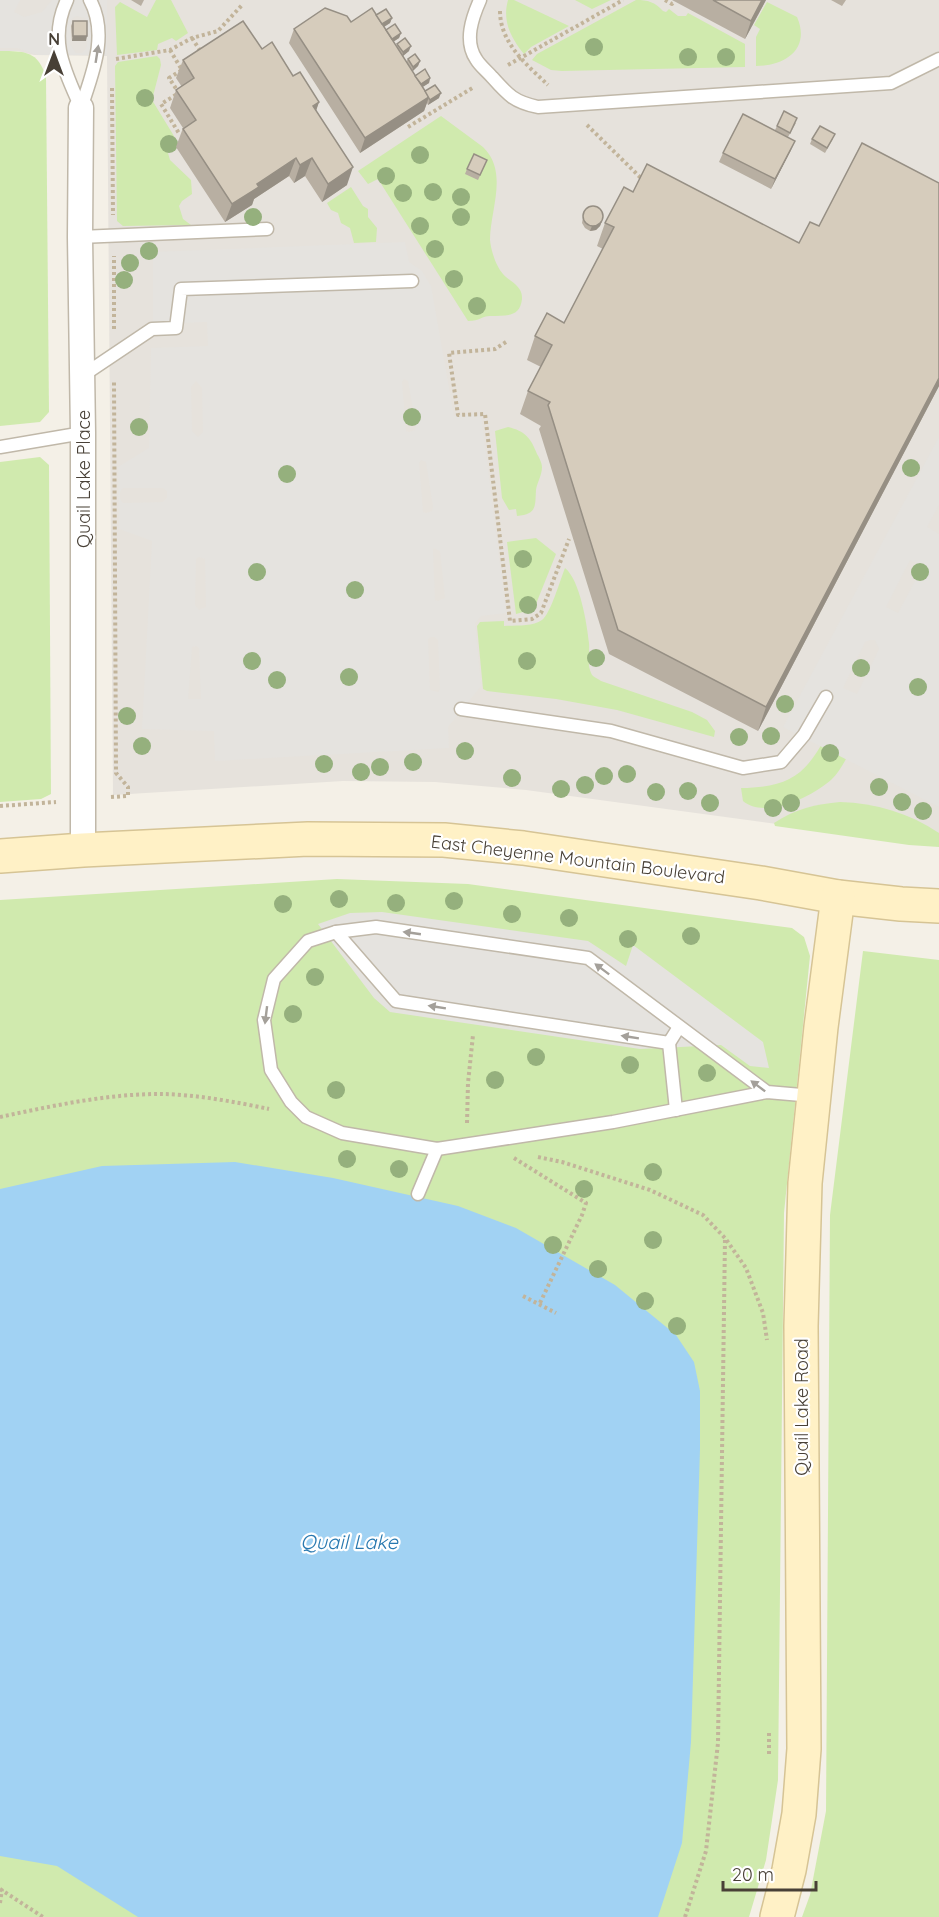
<svg xmlns="http://www.w3.org/2000/svg" width="939" height="1917" viewBox="0 0 939 1917" font-family="Quicksand,sans-serif">
<rect width="100%" height="100%" fill="#f4f0e7"/>
<path fill="#e6e2dc" d="M0,0H939V846L526,790L435,782L343,781L113,795L107,56L34,55L18,51H0Z"/>
<g fill="#d0eaae">
<path d="M156,0H171L188,33L176,41L172,38L158,44L157,50L117,55L115,7L120,2L147,17Z"/>
<path d="M508,0H514L569,26L531,47L524,54C511,38 502,21 508,0Z"/>
<path d="M575,0H611L592,9Z"/>
<path d="M636,0C648,0 655,2 663,11L666,12L669,9L678,16H686L688,13L745,44V67L562,71L551,70L532,60L537,54Z"/>
<path d="M767,2L797,17C811,49 785,66 756,66V37L760,29L754,25Z"/>
<path d="M0,51C25,51 38,51 46,77L49,412L40,422L0,426Z"/>
<path d="M157,56L160,59L161,65L152,100L177,141L168,153L170,160L191,180L192,194L182,201L179,206L183,219L191,225L123,226L117,221L115,66L118,62Z"/>
<path d="M441,116L483,147C509,172 490,210 490,240C491,251 496,266 503,274C510,282 523,286 522,299C520,319 503,315 490,316C482,316 480,321 468,321L378,179L368,184L358,171Z"/>
<path d="M351,187L363,206L368,209V217L377,228L376,242L354,243L350,228L341,223L338,213L331,210L327,203Z"/>
<path d="M508,427C525,431 531,438 537,454C539,457 542,463 542,467C542,475 537,483 536,490C535,507 537,514 517,516L516,509L509,510L502,498L495,431Z"/>
<path d="M40,457L49,465L51,794L41,799L0,802V462Z"/>
<path d="M536,538L556,554L534,609L516,614L507,542Z"/>
<path d="M565,568C580,580 587,624 589,643C590,653 586,667 593,676C595,678 599,679 601,681L692,712L707,720L715,731L714,737L617,710L556,699L487,691L483,689L477,626L480,622L504,621V626C516,625 532,627 542,620C551,613 560,580 565,568Z"/>
<path d="M825,738L857,739C849,752 843,768 832,779C814,796 765,820 743,801L741,788C786,787 804,778 825,738Z"/>
<path d="M840,802C876,803 909,813 939,833V847L909,845L775,826L774,823C795,809 816,804 840,802Z"/>
<path d="M337,879L468,884L792,928L804,937L810,956L784,1213L778,1780L766,1860L749,1917H0V900Z"/>
<path d="M863,951L939,960V1917H802L810,1895L826,1811L830,1215Z"/>
</g>
<g fill="#e5e3df" fill-rule="evenodd">
<path d="M0,0H20L14,12L24,17L42,12L52,0H107V55H38L17,48H0ZM76,16L85,18L87,24V44L86,49L82,53H76L70,44V24L72,19Z"/>
<path d="M405,242L409,262L422,271L431,286L454,416L481,414L506,613L481,616L475,623L481,686L448,727L449,748L215,761L214,731L142,729L152,541L119,529L118,467L149,448L151,348L208,346L207,322L153,324V252ZM404,379L408,381L416,426L415,430L409,432L406,431L402,382ZM196,381L202,388L203,432L198,437L192,431L191,387ZM421,460L426,462L433,507L432,511L426,513L423,512L419,463ZM123,488H163L167,491V498L163,502L123,503L120,499V492ZM434,548L440,551L445,598L438,601L435,600L433,550ZM199,557L205,559L206,607L199,610L195,605L196,559ZM431,637H435L438,640L440,689L438,692L430,690L428,639ZM197,646L199,648L201,699H188L192,647Z"/>
<path d="M939,437V505L927,527L939,534V807L783,727ZM910,560L923,566L898,613L886,607ZM870,640H875L879,649L857,694L843,688L865,642Z"/>
<path d="M382,912L588,941L626,966L633,945L763,1042L769,1068L750,1066L721,1045L640,1049L390,1012L374,998L318,924L350,913Z"/>
</g>
<path fill="#a1d2f3" d="M235,1162L333,1178L458,1206L516,1228L615,1285L676,1335L694,1362L700,1391V1449L691,1742L682,1843L658,1917H138L57,1866L0,1856V1189L102,1166Z"/>
<g fill="none" stroke-linecap="round" stroke-linejoin="round">
<g stroke="#c0b8a9" stroke-width="15">
<g id="lane">
<path d="M67,0C48,40 65,71 81,108"/>
<path d="M480,0C472,18 464,41 476,59C480,66 487,71 492,77C508,95 514,102 538,107L891,83L939,59"/>
<path d="M81,108C92,74 109,35 90,0"/>
<path d="M80,237L267,229"/>
<path d="M82,376L152,329L176,328L181,289L412,281"/>
<path d="M0,447L83,433"/>
<path d="M461,709L611,731L743,768L781,762L804,735L826,697"/>
<path d="M336,932L396,1001L669,1043L679,1027"/>
<path d="M669,1043L676,1110"/>
<path d="M767,1092L613,1122L437,1149L342,1133L306,1117L291,1102L271,1070L264,1020L274,979L308,941L336,932L376,927L588,958L767,1092L813,1096"/>
<path d="M418,1194L437,1149"/>
</g>
</g>
<g stroke="#c0b8a9" stroke-width="27">
<path id="street" d="M81,108L80,237L83,433V850"/>
</g>
<g stroke="#d6c495" stroke-width="36">
<g id="secondary">
<path d="M0,856L83,850L308,839L444,840L523,848L761,883L838,897L901,904L939,906"/>
<path d="M777,1917L789,1870L799,1814L804,1749L801,1326L805,1183L821,1027L838,897"/>
</g>
</g>
<g stroke="#c2b49a" stroke-width="4" stroke-dasharray="3 3" stroke-linecap="butt">
<path d="M665,0L672,4L674,1"/>
<path d="M500,11C500,43 527,65 548,85"/>
<path d="M192,38L201,52"/>
<path d="M170,50L182,70L169,78L179,93L161,104L180,135"/>
<path d="M116,59L170,50L192,38L218,31L243,4"/>
<path d="M508,65L623,0"/>
<path d="M112,88L113,215"/>
<path d="M587,125L644,181"/>
<path d="M408,127L474,87"/>
<path d="M114,329V256"/>
<path d="M506,342L495,349L449,353L458,415L485,414L510,621L532,619L541,613L569,539"/>
<path d="M111,797L128,796V787L116,773L114,382"/>
<path d="M0,806L56,802"/>
<path d="M0,1117C52,1106 106,1094 159,1094C194,1094 236,1102 269,1109"/>
<path d="M467,1123L468,1083L473,1035"/>
<path d="M538,1157L562,1162L650,1190L703,1215L725,1238L746,1268L763,1313L767,1340"/>
<path d="M514,1158L586,1203L582,1215L539,1305"/>
<path d="M523,1296L556,1313"/>
<path d="M769,1754V1731"/>
<path d="M0,1889L43,1917"/>
<path d="M0,1903L2,1889"/>
<path d="M685,1917L706,1851L718,1743L725,1238"/>
</g>
<use href="#lane" stroke="#fff" stroke-width="12"/>
<use href="#street" stroke="#fff" stroke-width="24"/>
<use href="#secondary" stroke="#fff1c6" stroke-width="33"/>
</g>
<g fill="#95b07d">
<circle cx="594" cy="47" r="9"/>
<circle cx="688" cy="57" r="9"/>
<circle cx="726" cy="57" r="9"/>
<circle cx="145" cy="98" r="9"/>
<circle cx="169" cy="144" r="9"/>
<circle cx="420" cy="155" r="9"/>
<circle cx="386" cy="176" r="9"/>
<circle cx="433" cy="192" r="9"/>
<circle cx="403" cy="193" r="9"/>
<circle cx="461" cy="197" r="9"/>
<circle cx="253" cy="217" r="9"/>
<circle cx="461" cy="217" r="9"/>
<circle cx="420" cy="226" r="9"/>
<circle cx="435" cy="249" r="9"/>
<circle cx="149" cy="251" r="9"/>
<circle cx="130" cy="263" r="9"/>
<circle cx="454" cy="279" r="9"/>
<circle cx="124" cy="280" r="9"/>
<circle cx="477" cy="306" r="9"/>
<circle cx="412" cy="417" r="9"/>
<circle cx="139" cy="427" r="9"/>
<circle cx="911" cy="468" r="9"/>
<circle cx="287" cy="474" r="9"/>
<circle cx="523" cy="559" r="9"/>
<circle cx="257" cy="572" r="9"/>
<circle cx="920" cy="572" r="9"/>
<circle cx="355" cy="590" r="9"/>
<circle cx="528" cy="605" r="9"/>
<circle cx="596" cy="658" r="9"/>
<circle cx="252" cy="661" r="9"/>
<circle cx="527" cy="661" r="9"/>
<circle cx="861" cy="668" r="9"/>
<circle cx="349" cy="677" r="9"/>
<circle cx="277" cy="680" r="9"/>
<circle cx="918" cy="687" r="9"/>
<circle cx="785" cy="704" r="9"/>
<circle cx="127" cy="716" r="9"/>
<circle cx="771" cy="736" r="9"/>
<circle cx="739" cy="737" r="9"/>
<circle cx="142" cy="746" r="9"/>
<circle cx="465" cy="751" r="9"/>
<circle cx="830" cy="753" r="9"/>
<circle cx="413" cy="762" r="9"/>
<circle cx="324" cy="764" r="9"/>
<circle cx="380" cy="767" r="9"/>
<circle cx="361" cy="772" r="9"/>
<circle cx="627" cy="774" r="9"/>
<circle cx="604" cy="776" r="9"/>
<circle cx="512" cy="778" r="9"/>
<circle cx="585" cy="785" r="9"/>
<circle cx="879" cy="787" r="9"/>
<circle cx="561" cy="789" r="9"/>
<circle cx="688" cy="791" r="9"/>
<circle cx="656" cy="792" r="9"/>
<circle cx="902" cy="802" r="9"/>
<circle cx="710" cy="803" r="9"/>
<circle cx="791" cy="803" r="9"/>
<circle cx="773" cy="808" r="9"/>
<circle cx="923" cy="811" r="9"/>
<circle cx="339" cy="899" r="9"/>
<circle cx="454" cy="901" r="9"/>
<circle cx="396" cy="903" r="9"/>
<circle cx="283" cy="904" r="9"/>
<circle cx="512" cy="914" r="9"/>
<circle cx="569" cy="918" r="9"/>
<circle cx="691" cy="936" r="9"/>
<circle cx="628" cy="939" r="9"/>
<circle cx="315" cy="977" r="9"/>
<circle cx="293" cy="1014" r="9"/>
<circle cx="536" cy="1057" r="9"/>
<circle cx="630" cy="1065" r="9"/>
<circle cx="707" cy="1073" r="9"/>
<circle cx="495" cy="1080" r="9"/>
<circle cx="336" cy="1090" r="9"/>
<circle cx="347" cy="1159" r="9"/>
<circle cx="399" cy="1169" r="9"/>
<circle cx="653" cy="1172" r="9"/>
<circle cx="584" cy="1189" r="9"/>
<circle cx="653" cy="1240" r="9"/>
<circle cx="553" cy="1245" r="9"/>
<circle cx="598" cy="1269" r="9"/>
<circle cx="645" cy="1301" r="9"/>
<circle cx="677" cy="1326" r="9"/>
</g>
<g fill="#b8afa2">
<path d="M131,0H144L141,6Z"/>
<path d="M672,0H766L745,39Z"/>
<path d="M831,0H846L842,6Z"/>
<path d="M376,15L392,18L390,23L384,27L386,30L401,33L399,38L393,42L396,47L397,44L409,51L402,56L406,62L408,59L420,61L418,66L412,71L415,76L430,78L429,83L422,87L425,91L439,98L428,105L427,103L424,111L360,153L289,43L294,29L351,22Z"/>
<path d="M73,21L86,41H72L71,26Z"/>
<path d="M262,49L293,76L319,102L316,110L347,185L322,202L305,176L294,183L289,176L254,199L252,205L225,222L176,147L183,128L170,108L176,90L182,87L176,78L183,60Z"/>
<path d="M796,123L788,137L791,150L771,189L719,162L723,153L775,130L777,126Z"/>
<path d="M812,139H833L825,153L810,144Z"/>
<path d="M485,165L478,180L465,174L467,169Z"/>
<path d="M939,183V386L758,731L609,654L539,429L541,426L520,414L528,391L541,367L527,360L535,336L564,323L603,249L597,246L605,223L633,192L799,243L819,226Z"/>
<path d="M584,211L602,221L600,226L596,230L590,231L585,228L582,223Z"/>
</g>
<g fill="#968f84">
<path d="M762,0H766L745,39L751,21Z"/>
<path d="M392,18L390,23L379,30L381,25Z"/>
<path d="M401,33L399,38L388,45L390,40Z"/>
<path d="M73,36H87L86,41H72Z"/>
<path d="M411,46L409,51L402,57L403,52Z"/>
<path d="M420,61L418,66L412,72L413,67Z"/>
<path d="M430,78L429,83L418,90L419,85Z"/>
<path d="M441,93L439,98L428,105L430,100Z"/>
<path d="M429,97L424,111L360,153L365,138Z"/>
<path d="M319,102L313,120V106Z"/>
<path d="M795,141L791,150L771,189L775,179Z"/>
<path d="M296,158L289,176L254,199L252,205L225,222L232,204L257,184Z"/>
<path d="M312,158L305,176L294,183L300,165Z"/>
<path d="M353,167L347,185L322,202L328,184Z"/>
<path d="M602,221L600,226L596,230L590,231L592,226Z"/>
<path d="M939,378V386L758,731L766,707Z"/>
</g>
<g fill="#d6ccbc" stroke="#968f84" stroke-width="1.5">
<path d="M713,0H762L751,21Z"/>
<path d="M325,8L347,16L351,22L372,8L429,97L365,138L294,29Z"/>
<path d="M386,9L392,18L382,24L376,15Z"/>
<rect x="73" y="21" width="14" height="15"/>
<path d="M243,21L262,49L272,42L293,76L300,72L319,102L313,106L353,167L328,184L312,158L300,165L296,158L257,184L259,187L232,204L183,129L196,120L176,90L194,78L183,60Z"/>
<path d="M395,24L401,33L392,39L386,30Z"/>
<path d="M405,38L411,46L403,52L397,44Z"/>
<path d="M415,54L420,61L413,67L408,59Z"/>
<path d="M425,69L430,78L421,84L415,76Z"/>
<path d="M435,85L441,93L430,100L425,91Z"/>
<path d="M784,111L797,118L790,133L777,126Z"/>
<path d="M743,114L795,141L775,179L723,153Z"/>
<path d="M820,126L835,134L827,148L812,139Z"/>
<path d="M862,143L939,183V378L766,707L618,630L548,405L550,402L528,391L552,345L535,336L547,313L564,323L614,227L605,223L624,187L633,192L647,164L799,243L810,222L819,226Z"/>
<path d="M474,154L487,160L480,175L467,169Z"/>
<circle cx="593" cy="216" r="10"/>
</g>
<defs><path id="oneway-solid" d="M-6-.8H1V-3.2L6.5 0L1 3.2V.8H-6Z" transform="scale(1.5)"/></defs>
<g fill="#a4a09a">
<use href="#oneway-solid" transform="translate(97 54) rotate(-81)"/>
<use href="#oneway-solid" transform="translate(412 933) rotate(-172)"/>
<use href="#oneway-solid" transform="translate(602 969) rotate(-143)"/>
<use href="#oneway-solid" transform="translate(437 1007) rotate(-171)"/>
<use href="#oneway-solid" transform="translate(266 1015) rotate(97)"/>
<use href="#oneway-solid" transform="translate(630 1037) rotate(-171)"/>
<use href="#oneway-solid" transform="translate(758 1086) rotate(-143)"/>
</g>
<g text-anchor="middle" dominant-baseline="central" stroke-width="4.5" stroke-linejoin="round" paint-order="stroke">
<g font-size="18" fill="#484036" stroke="#fff">
<text transform="translate(83 479) rotate(-90)">Quail Lake Place</text>
<text transform="translate(578 859) rotate(7)">East Cheyenne Mountain Boulevard</text>
<text transform="translate(801 1407) rotate(-90)">Quail Lake Road</text>
</g>
<g font-size="20" font-style="italic" fill="#2979b0" stroke="#fff">
<text x="349" y="1541">Quail Lake</text>
</g>
</g>
<g transform="translate(54 54)" stroke="#ffffff" stroke-width="4.5" paint-order="stroke">
<path d="M0-4.5L10 22L0 15L-10 22Z" fill="#484036"/>
<text y="-9" font-size="16" font-weight="bold" text-anchor="middle" fill="#484036">N</text>
</g>
<path d="M723 1881v9h93v-9" fill="none" stroke="#484036" stroke-width="3"/>
<text x="732" y="1881" font-size="18" fill="#484036" stroke="#ffffff" stroke-width="4.5" paint-order="stroke">20 m</text>
</svg>
